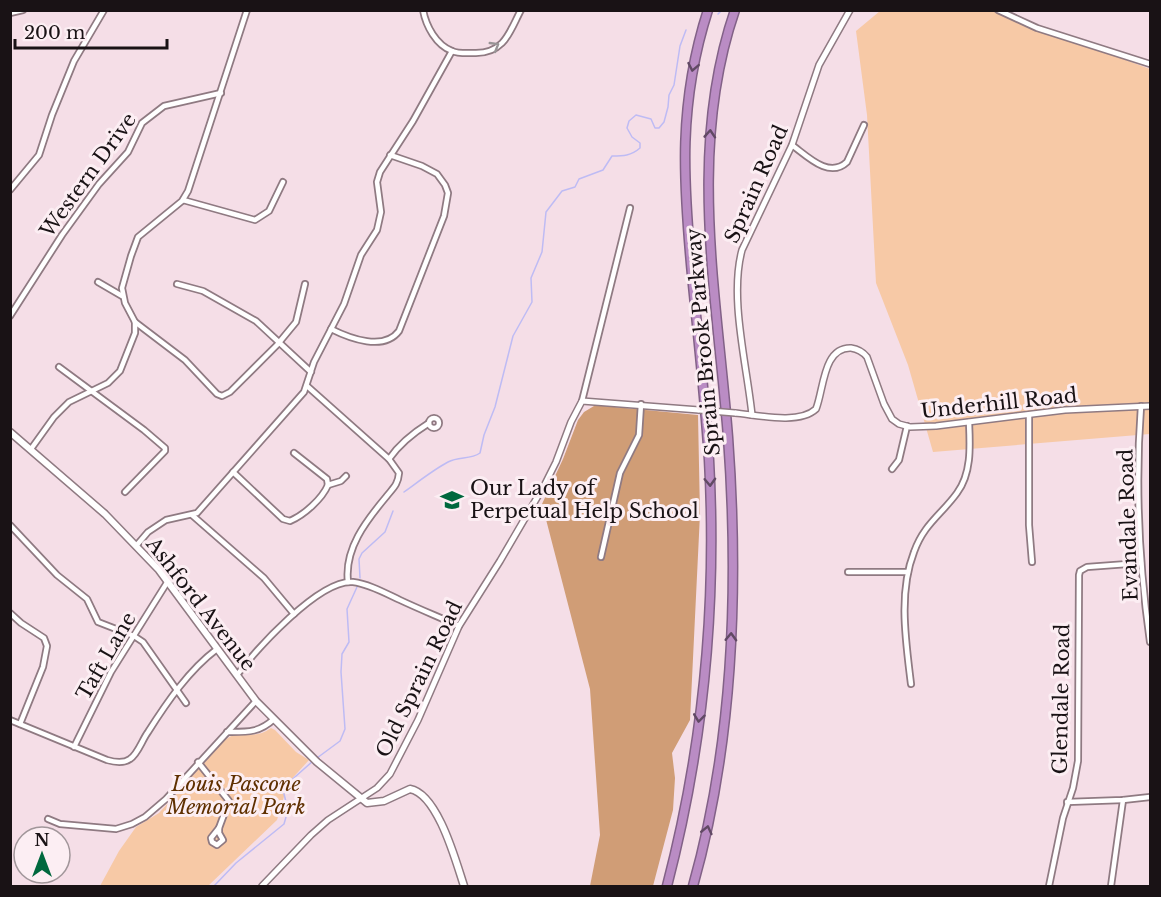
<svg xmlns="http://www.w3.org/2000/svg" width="1161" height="897" viewBox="0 0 1161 897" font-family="'Libre Baskerville',serif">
<rect width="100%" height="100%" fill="#f5dee7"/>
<g fill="#f7c9a6">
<path d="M880,11H993L1150,69V434L933,452L908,365L876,283L867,115L856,31Z"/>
<path d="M271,728L275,730L296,752L309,760L288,783L277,820L208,886H100L119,851L136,827L159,813L225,740C241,727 252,742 271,728Z"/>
</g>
<path fill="#d09d76" d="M594,406H604L698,415L700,514L690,720L672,753L675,778L673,810L653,886H590L600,835L590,689L542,504L563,459L578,420L584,412Z"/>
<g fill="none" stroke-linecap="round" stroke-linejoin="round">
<g stroke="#bebbf4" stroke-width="1.5">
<path d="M718,14L722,10"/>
<path d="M404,492C418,482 433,470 448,462C459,456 470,460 480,453L484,435L495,407L513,336L532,302L531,278L542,252L546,212L562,191L575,187L579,179L603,170L612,156C623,156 631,156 640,148V143L632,137L627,128L629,121L636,115L651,119L655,128H659L664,122L668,107L669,95L674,85L680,46L686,30"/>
<path d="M360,578L359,559L362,553L385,532L393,511"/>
<path d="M317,758L340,741L345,729L341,672L342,654L349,642L347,609L357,587"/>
<path d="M214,886L236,863L284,824L288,810L283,790L287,784L313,761"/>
</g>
<g stroke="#8f7a82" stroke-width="8">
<g id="minor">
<path d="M423,10C426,26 436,45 452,51C458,54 469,53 476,53C485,53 495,50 502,43C510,35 515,21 521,10"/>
<path d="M998,10L1037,28L1150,64"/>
<path d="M10,13L23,10"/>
<path d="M792,145C807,156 829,179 847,162L864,125"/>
<path d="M10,190L39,155L52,115L74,61L104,10"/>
<path d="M183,200L255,220L269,211L283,182"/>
<path d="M98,282L122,296"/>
<path d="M177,284L203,291L256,321L311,372"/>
<path d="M10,316L62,235L99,184L128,152L142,123L164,106L221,93"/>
<path d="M135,322L185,360L217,394L222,396L230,392L277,345L296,322L305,284"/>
<path d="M331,329C351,339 384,351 399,331L444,216L448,193L445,185L437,174L422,166L390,155"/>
<path d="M59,367L144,430L165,448V451L125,492"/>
<path d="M307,386L389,459L399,473C398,485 393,488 386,497C366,521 344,549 348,582"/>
<path d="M582,401L630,208"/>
<path d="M1141,406C1135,485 1139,564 1150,642"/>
<path d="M1029,415V525L1032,562"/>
<circle cx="434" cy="423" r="5"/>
<path d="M31,449L54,417L69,402L108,383L120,371L135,333V322L125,303L122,288L131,256L138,237L182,201L188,191L247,10"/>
<path d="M294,453L327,479L328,485"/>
<path d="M389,459C400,443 413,433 429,423"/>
<path d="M892,469L899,460L907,426"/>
<path d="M233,472L283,519L290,521C304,515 322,499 328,485"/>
<path d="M328,485L341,481L346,476"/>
<path d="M192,515L264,578L294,614"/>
<path d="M10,525L57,575L87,599L98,622L134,636L143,642L186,703"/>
<path d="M136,546L148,532L166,520L197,513L304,392L314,362L344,304L361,255L377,230L381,212L377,182L380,172L413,121L452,51"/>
<path d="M601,557L620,473L639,435L641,404"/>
<path d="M848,572H908"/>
<path d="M10,613L21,623L44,638L47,646L43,667L20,724"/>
<path d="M237,675C256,650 319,579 353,582C369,584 385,593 400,600C419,609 439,617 459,626"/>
<path d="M911,684C906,642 898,593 914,552C924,524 941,515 957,493C972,473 970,445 969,422"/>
<path d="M10,720L107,760C114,762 123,764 130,759C138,754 142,740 148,732C167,702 189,670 217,649"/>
<path d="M227,732C247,732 259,733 274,719"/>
<path d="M74,747L111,672L168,581"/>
<path d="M198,762L229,801L219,828"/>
<path d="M1067,802L1123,800L1150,797"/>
<path d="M48,819L60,824L116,829L132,824L145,817L166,799L256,701"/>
<path d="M219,828V833L223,840L217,845L212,842L211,838Z"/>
<path d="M1049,886L1063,818L1073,788L1078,761L1079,575L1080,571L1087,567L1141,563"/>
<path d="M1111,886L1123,800"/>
</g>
</g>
<g stroke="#8f7a82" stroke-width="8">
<g id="tertiary">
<path d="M735,413C757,415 799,425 816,409C824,389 823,347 851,348C858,349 863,352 867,357L884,404L892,419L899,424L910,427L936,426L1065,410L1150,406"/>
<path d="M752,415C747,365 729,298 742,250L792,145L819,65L850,10"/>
<path d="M262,886L311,835L328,820L377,788L390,774L418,720L459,626L500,561L545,484L556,462L571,422L582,401L699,410"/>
</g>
</g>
<g stroke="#8f7a82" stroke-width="9">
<path id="secondary" d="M10,432L105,514L159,570L256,701L317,762L367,803L384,801L410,789C438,794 456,862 464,886"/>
</g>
<g stroke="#826187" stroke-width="11">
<g id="motorway">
<path d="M667,886C703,748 717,603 709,460C705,398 698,336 692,275C683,180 678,103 708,10"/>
<path d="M693,886C734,741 739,587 728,437C717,295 687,149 735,10"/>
</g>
</g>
<use href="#minor" stroke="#fff" stroke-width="4.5"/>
<use href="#tertiary" stroke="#fff" stroke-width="5"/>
<use href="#secondary" stroke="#fff" stroke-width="6"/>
<use href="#motorway" stroke="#ba8cc4" stroke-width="8"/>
<g stroke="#8f7a82" stroke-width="8" stroke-linecap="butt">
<path id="tertiary-bridge" d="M699,410L735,413"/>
</g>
<use href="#tertiary-bridge" stroke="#fff" stroke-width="5"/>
</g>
<defs><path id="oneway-chevron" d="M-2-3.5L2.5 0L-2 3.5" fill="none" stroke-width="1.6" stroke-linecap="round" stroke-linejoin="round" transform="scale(1.5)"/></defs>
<use stroke="#989496" href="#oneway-chevron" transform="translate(495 46) rotate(-31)"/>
<g stroke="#614964">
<use href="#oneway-chevron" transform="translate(693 67) rotate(101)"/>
<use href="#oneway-chevron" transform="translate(710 134) rotate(-86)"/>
<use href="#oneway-chevron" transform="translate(710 482) rotate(88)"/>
<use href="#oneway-chevron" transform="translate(731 637) rotate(-88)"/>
<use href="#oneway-chevron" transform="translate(699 718) rotate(97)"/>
<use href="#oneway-chevron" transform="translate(707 830) rotate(-77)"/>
</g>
<defs>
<g id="school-bare" transform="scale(1.8)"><path d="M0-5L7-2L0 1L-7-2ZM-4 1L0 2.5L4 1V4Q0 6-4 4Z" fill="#00683e" stroke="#fceef3" stroke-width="2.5" paint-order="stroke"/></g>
</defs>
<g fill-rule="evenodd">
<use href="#school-bare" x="452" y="500"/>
</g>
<g text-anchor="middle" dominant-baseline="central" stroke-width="6" stroke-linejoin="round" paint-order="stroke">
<g font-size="20" fill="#191215" stroke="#fceef3">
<text transform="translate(88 175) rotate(-54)">Western Drive</text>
<text transform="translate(756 184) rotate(-66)">Sprain Road</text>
<text transform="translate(703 342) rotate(-95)">Sprain Brook Parkway</text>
<text transform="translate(999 403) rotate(-6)">Underhill Road</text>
<text transform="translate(1128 525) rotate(-92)">Evandale Road</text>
<text transform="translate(201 604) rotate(52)">Ashford Avenue</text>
<text transform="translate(106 656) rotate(-60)">Taft Lane</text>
<text transform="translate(419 679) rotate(-64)">Old Sprain Road</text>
<text transform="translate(1061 699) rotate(-89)">Glendale Road</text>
</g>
<g font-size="20" fill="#191215" stroke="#fceef3" text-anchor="start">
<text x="470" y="488">Our Lady of<tspan x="470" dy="23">Perpetual Help School</tspan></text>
</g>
<g font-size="20" font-style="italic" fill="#5f3000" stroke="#fceef3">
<text x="236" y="784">Louis Pascone<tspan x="236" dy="23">Memorial Park</tspan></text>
</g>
</g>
<rect width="1161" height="897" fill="none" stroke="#191215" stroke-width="24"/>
<g transform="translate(42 855)"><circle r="28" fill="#fceef3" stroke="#a1969a" stroke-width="1.5"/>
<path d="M0-4.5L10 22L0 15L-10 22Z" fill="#00683e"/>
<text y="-9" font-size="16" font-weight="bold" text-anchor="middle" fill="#191215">N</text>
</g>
<path d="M15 39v9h152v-9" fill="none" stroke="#191215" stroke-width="3"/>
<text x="24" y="39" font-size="18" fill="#191215" stroke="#fceef3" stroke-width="4.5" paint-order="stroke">200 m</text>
</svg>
